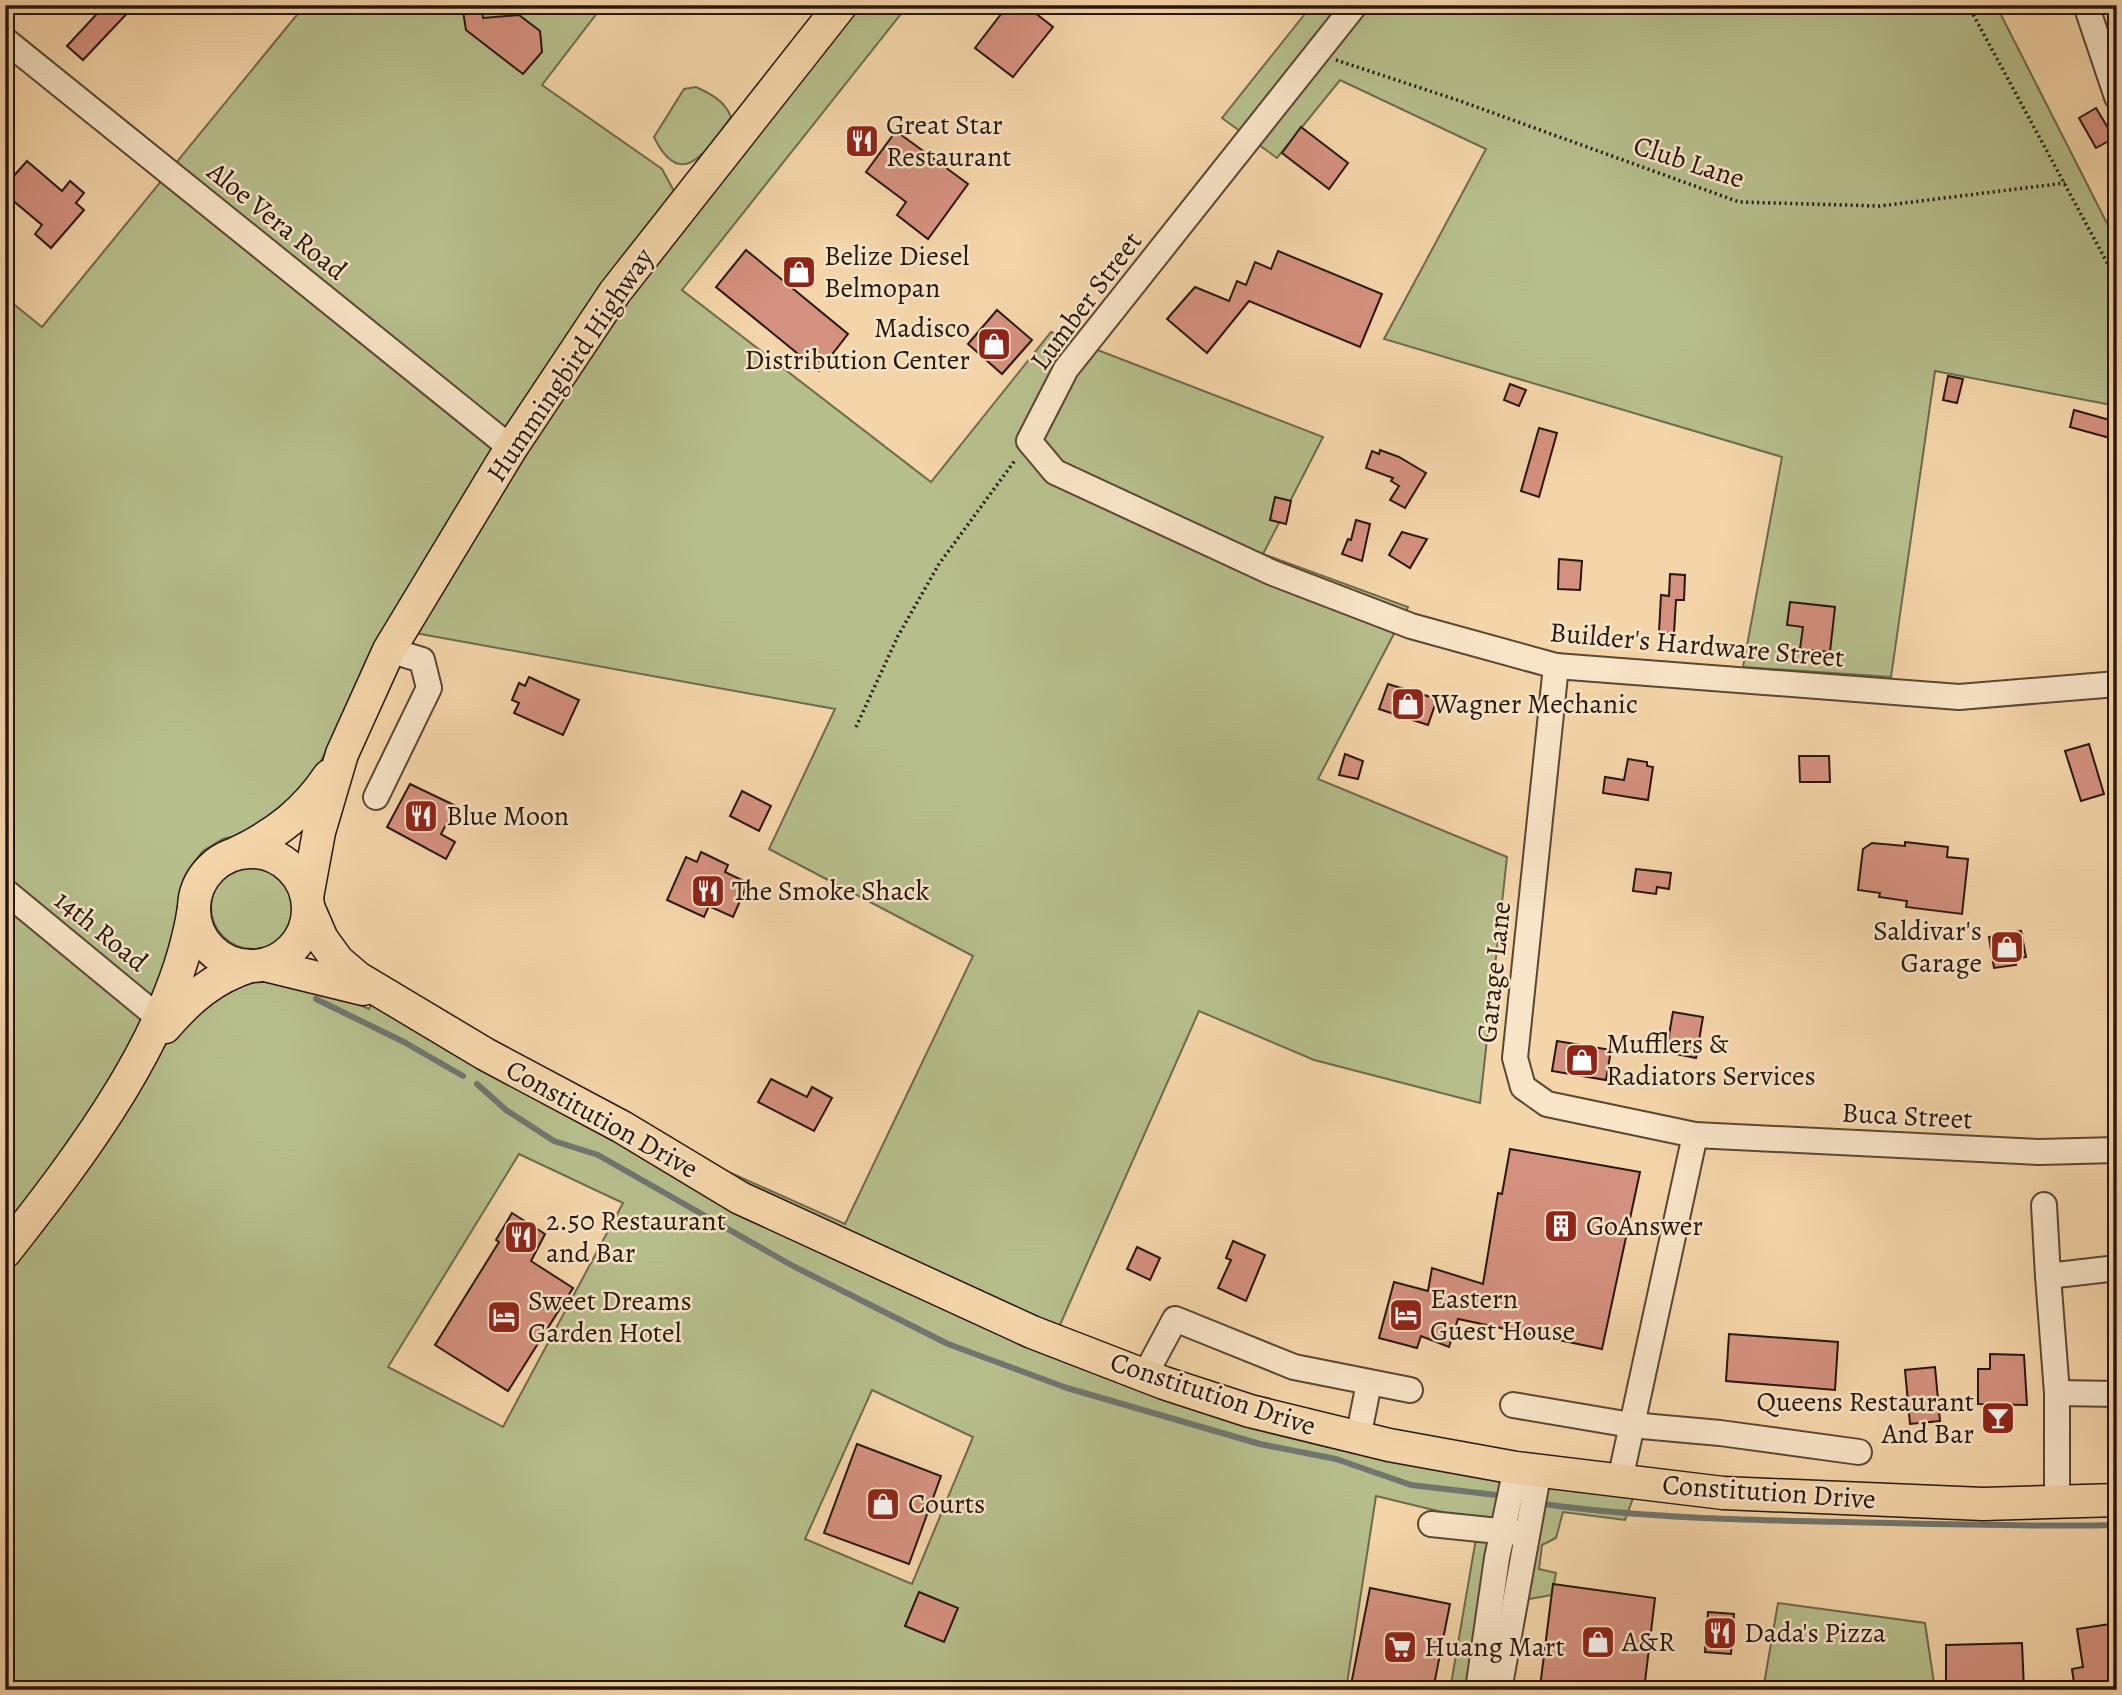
<svg xmlns="http://www.w3.org/2000/svg" width="2122" height="1695" viewBox="0 0 2122 1695" font-family="Alegreya,serif">
<rect width="100%" height="100%" fill="#f4d5a9"/>
<filter id="stains"><feTurbulence type="fractalNoise" baseFrequency=".00286" numOctaves="4"/><feColorMatrix values="0 0 0 0 .2 0 0 0 0 .09 0 0 0 0 .02 0 0 0 .5 -.17"/></filter>
<radialGradient id="worn" r=".72"><stop offset=".6" stop-color="#630" stop-opacity="0"/><stop offset="1" stop-color="#630" stop-opacity=".3"/></radialGradient>
<g fill="#b6be8c" stroke="#6f6a4c" stroke-width="2" fill-rule="evenodd">
<path d="M305,5H597L601,8L542,85L662,169L675,193L483,467L427,556L392,619L308,787L252,832L223,839L203,851L193,864L179,898L178,921L155,1004L79,1130L5,1228V297L42,327Z"/>
<path d="M856,5H908L682,290L931,482L1051,332L1323,437L1263,554L1408,607L1318,779L1507,857L1480,1103L1314,1060L1199,1011L1059,1327L1164,1383L1639,1482L1625,1520L1563,1512L1556,1538L1542,1545L1539,1569L1556,1573L1552,1595L1519,1601L1504,1680L1561,1690H1450L1479,1521L1376,1496L1346,1690H5V1271L103,1139L185,1015L204,996L263,977L338,995L369,1009L382,985L635,1130L845,1224L973,956L769,849L835,709L415,633L596,343L666,248ZM519,1154L623,1203L503,1427L388,1367ZM872,1390L973,1437L912,1584L805,1539Z"/>
<path d="M1312,5H1769L1776,11L1780,5H1996L2117,243V406L1935,371L1891,677L1743,667L1782,457L1384,339L1486,149L1340,80L1277,158L1222,118Z"/>
<path d="M696,87C711,94 725,101 731,117C709,147 682,195 654,137L684,89Z"/>
<circle cx="253" cy="907" r="42"/>
<path d="M1778,1603L1925,1623L1935,1690H1763Z"/>
</g>
<g fill="none" stroke-linecap="round" stroke-linejoin="round">
<g stroke="#707670" stroke-width="6">
<path d="M316,999L404,1042L463,1076"/>
<path d="M477,1084L506,1110L554,1141L598,1155L793,1266L948,1344L1067,1388L1260,1444L1336,1459L1411,1485L1505,1496"/>
<path d="M1542,1509L1543,1504C1644,1518 1744,1520 1846,1522C1936,1524 2026,1527 2117,1525"/>
</g>
</g>
<g fill="#d5917f" stroke="#28160c" stroke-width="2">
<path d="M105,5H135L83,60L67,46Z"/>
<path d="M462,5H482L483,18L519,15L540,31L542,52L523,74L466,30Z"/>
<path d="M1008,5H1025L1053,27L1013,77L975,48Z"/>
<path d="M2096,108L2114,138L2096,148L2079,118Z"/>
<path d="M1301,127L1348,163L1329,189L1282,153Z"/>
<path d="M896,131L968,184L928,239L897,215L906,202L866,172Z"/>
<path d="M27,161L62,191L70,181L84,193L76,203L84,210L51,248L35,234L42,225L5,194V186Z"/>
<path d="M746,250L848,334L819,371L716,287Z"/>
<path d="M1278,251L1382,294L1360,347L1249,301L1207,353L1167,319L1195,287L1229,301L1237,281L1246,285L1255,262L1271,269Z"/>
<path d="M997,310L1032,340L1002,374L968,344Z"/>
<path d="M1948,376L1963,379L1957,403L1943,400Z"/>
<path d="M1510,384L1526,390L1519,406L1504,400Z"/>
<path d="M2074,410L2117,422V440L2070,427Z"/>
<path d="M1539,428L1557,433L1539,497L1521,491Z"/>
<path d="M1380,450L1399,457L1426,473L1405,508L1390,500L1399,486L1391,481L1393,478L1366,468L1372,451L1379,454Z"/>
<path d="M1275,497L1291,501L1286,524L1270,520Z"/>
<path d="M1356,520L1370,524L1362,561L1342,554L1348,539L1351,540Z"/>
<path d="M1402,532L1427,539L1410,568L1389,555Z"/>
<path d="M1559,559L1582,561L1580,590L1558,589Z"/>
<path d="M1670,574L1685,575L1684,600H1676L1674,633L1659,632L1661,595L1669,596Z"/>
<path d="M1790,602L1835,607L1830,652L1800,649L1803,627L1787,625Z"/>
<path d="M529,677L579,700L563,735L514,713L519,703L512,700L519,683L525,686Z"/>
<path d="M1388,684L1437,699L1428,725L1379,709Z"/>
<path d="M2089,744L2104,794L2081,801L2065,751Z"/>
<path d="M1345,754L1363,761L1358,779L1339,775Z"/>
<path d="M1799,756H1829L1830,782H1800Z"/>
<path d="M1628,759L1647,762V766L1653,767L1648,800L1603,793L1605,777L1624,780Z"/>
<path d="M410,784L456,806L441,834L455,842L446,859L387,827Z"/>
<path d="M742,791L771,806L759,831L730,816Z"/>
<path d="M1905,842L1948,847L1947,857L1968,859L1962,914L1906,907L1907,901L1879,897L1880,893L1858,890L1863,849L1872,843L1905,846Z"/>
<path d="M701,852L728,865L725,872L748,883L733,917L709,906L704,917L667,900L686,857L697,862Z"/>
<path d="M1636,869L1671,873L1669,889L1657,887L1656,894L1633,891Z"/>
<path d="M2021,931L2026,957L2015,959L2016,965L1994,968L1989,937Z"/>
<path d="M1673,1012L1703,1017L1696,1058L1666,1052Z"/>
<path d="M1557,1041L1611,1050L1606,1080L1552,1071Z"/>
<path d="M771,1079L807,1097L812,1087L832,1098L814,1131L758,1102Z"/>
<path d="M1510,1149L1640,1172L1602,1349L1458,1319L1449,1347L1421,1336L1417,1348L1379,1338L1394,1282L1428,1291L1432,1268L1483,1284L1498,1193L1502,1194Z"/>
<path d="M512,1213L545,1234L531,1261L573,1288L508,1391L435,1345L499,1242L496,1240Z"/>
<path d="M1233,1241L1265,1255L1246,1301L1218,1288L1231,1260L1226,1258Z"/>
<path d="M1137,1247L1160,1258L1150,1280L1127,1269Z"/>
<path d="M1729,1334L1838,1342L1835,1390L1726,1381Z"/>
<path d="M1990,1354L2024,1355L2027,1405L1978,1404V1369H1990Z"/>
<path d="M1935,1367L1940,1421L1910,1424L1905,1370Z"/>
<path d="M857,1444L941,1476L909,1564L824,1533Z"/>
<path d="M1553,1584L1655,1598L1644,1690L1540,1687Z"/>
<path d="M1370,1588L1450,1604L1433,1690H1350Z"/>
<path d="M919,1592L958,1608L944,1642L905,1626Z"/>
<path d="M1708,1612L1734,1614L1731,1654L1705,1652Z"/>
<path d="M2117,1623V1690H2075L2072,1669L2083,1667L2077,1629Z"/>
<path d="M2022,1643L2024,1690H1946V1645Z"/>
</g>
<g fill="none" stroke-linecap="round" stroke-linejoin="round">
<g stroke="#5b4633" stroke-width="28">
<g id="minor">
<path d="M1355,5L1066,369L1029,441L1055,472L1273,573L1411,626L1556,666L1959,697L2117,684"/>
<path d="M2086,5L2117,97"/>
<path d="M5,40L511,448"/>
<path d="M1556,666L1515,1058L1523,1087L1547,1104L1695,1135L2039,1152L2117,1150"/>
<path d="M376,797L429,688L422,660L389,650"/>
<path d="M5,891L159,1018"/>
<path d="M2044,1205L2048,1276"/>
<path d="M2117,1268L2048,1276L2057,1393L2117,1394"/>
<path d="M1145,1375L1175,1319L1294,1367L1410,1390"/>
<path d="M2057,1393V1502"/>
<path d="M1513,1405L1631,1425L1720,1433L1859,1452"/>
<path d="M1358,1438L1369,1383"/>
<path d="M1620,1480L1695,1135"/>
<path d="M1431,1524L1518,1533"/>
<path d="M1478,1690L1497,1558L1516,1468"/>
<path d="M1499,1690L1539,1470"/>
</g>
</g>
<g stroke="#28160c" stroke-width="35">
<g id="major">
<circle cx="251" cy="909" r="57"/>
<path d="M237,853C276,834 305,812 329,776"/>
<path d="M307,897L319,832L342,754L389,650L511,448L615,292L841,5"/>
<path d="M309,909L322,939L338,961L358,978L485,1054L622,1127L740,1198L1032,1332L1164,1383L1250,1411L1389,1445L1516,1468L1723,1493L1983,1504L2117,1500"/>
<path d="M265,965L363,989"/>
<path d="M165,1027C190,998 213,978 250,966"/>
<path d="M5,1252C82,1154 175,1033 194,908"/>
</g>
</g>
<g stroke="#28160c" stroke-width="3.5" stroke-dasharray="2 3.5" stroke-linecap="butt">
<path d="M1968,5L2117,281"/>
<path d="M1336,60L1460,101L1739,202L1880,206L2065,183"/>
<path d="M856,727L898,636L939,564L1016,459"/>
</g>
<use href="#minor" stroke="#f8e4c7" stroke-width="24"/>
<use href="#major" stroke="#f4d5a9" stroke-width="32"/>
</g>
<defs>
<g id="restaurant-square" transform="scale(1.75)"><rect x="-9" y="-9" width="18" height="18" rx="4" fill="#8f2418" stroke="#f8e4c7"/><path d="M-5-6h1v4h1v-4h1v4h1v-4h1v5L-1.5 .5V6h-2V.5L-5-1ZM5-6V6H3V1.5H1.5Q1.5-4 5-6Z" fill="#fff"/></g>
<g id="shop-square" transform="scale(1.75)"><rect x="-9" y="-9" width="18" height="18" rx="4" fill="#8f2418" stroke="#f8e4c7"/><path d="M-5-2.5h2.3a2.7 3.5 0 0 1 5.4 0H5L5.5 6h-11ZM-1.5-2.5h3a1.5 2.3 0 0 0-3 0Z" fill="#fff"/></g>
<g id="building-square" transform="scale(1.75)"><rect x="-9" y="-9" width="18" height="18" rx="4" fill="#8f2418" stroke="#f8e4c7"/><path d="M-4-6H4V6H1V3H-1V6H-4ZM-2.5-4.3h1.7v1.8h-1.7ZM.8-4.3h1.7v1.8H.8ZM-2.5-1h1.7V.8h-1.7ZM.8-1h1.7V.8H.8Z" fill="#fff"/></g>
<g id="hotel-square" transform="scale(1.75)"><rect x="-9" y="-9" width="18" height="18" rx="4" fill="#8f2418" stroke="#f8e4c7"/><path d="M-6-4.5h1.5V1H6V5H4.5V3h-9V5H-6ZM-4 0a1.8 1.8 0 1 1 3.6 0ZM.5 0V-2.5h3Q6-2.5 6 0Z" fill="#fff"/></g>
<g id="bar-square" transform="scale(1.75)"><rect x="-9" y="-9" width="18" height="18" rx="4" fill="#8f2418" stroke="#f8e4c7"/><path d="M-6-5H6L.8 .8V4.5H3.5V6h-7V4.5H-.8V.8Z" fill="#fff"/></g>
<g id="supermarket-square" transform="scale(1.75)"><rect x="-9" y="-9" width="18" height="18" rx="4" fill="#8f2418" stroke="#f8e4c7"/><path d="M-6-5.5h2.5l.6 2H6L4.5 2H-2.5L-4.4-4H-6ZM-1.5 3.2a1.3 1.3 0 1 0 .1 0ZM3 3.2a1.3 1.3 0 1 0 .1 0Z" fill="#fff"/></g>
</defs>
<g fill-rule="evenodd">
<use href="#restaurant-square" x="862" y="141"/>
<use href="#shop-square" x="799" y="272"/>
<use href="#shop-square" x="994" y="344"/>
<use href="#shop-square" x="1408" y="704"/>
<use href="#restaurant-square" x="421" y="816"/>
<use href="#restaurant-square" x="708" y="891"/>
<use href="#shop-square" x="2007" y="947"/>
<use href="#shop-square" x="1582" y="1060"/>
<use href="#building-square" x="1561" y="1226"/>
<use href="#restaurant-square" x="521" y="1237"/>
<use href="#hotel-square" x="1406" y="1315"/>
<use href="#hotel-square" x="504" y="1317"/>
<use href="#bar-square" x="1998" y="1418"/>
<use href="#shop-square" x="883" y="1504"/>
<use href="#restaurant-square" x="1720" y="1633"/>
<use href="#shop-square" x="1598" y="1642"/>
<use href="#supermarket-square" x="1400" y="1647"/>
</g>
<g text-anchor="middle" dominant-baseline="central" stroke-width="5" stroke-linejoin="round" paint-order="stroke">
<g font-size="28" fill="#28160c" stroke="#f8e4c7" text-anchor="start">
<text x="886" y="125">Great Star<tspan x="886" dy="32">Restaurant</tspan></text>
<text x="824" y="256">Belize Diesel<tspan x="824" dy="32">Belmopan</tspan></text>
<text x="970" y="328" text-anchor="end">Madisco<tspan x="970" dy="32">Distribution Center</tspan></text>
<text x="1432" y="704">Wagner Mechanic</text>
<text x="446" y="816">Blue Moon</text>
<text x="732" y="891">The Smoke Shack</text>
<text x="1982" y="931" text-anchor="end">Saldivar's<tspan x="1982" dy="32">Garage</tspan></text>
<text x="1606" y="1044">Mufflers &amp;<tspan x="1606" dy="32">Radiators Services</tspan></text>
<text x="546" y="1221">2.50 Restaurant<tspan x="546" dy="32">and Bar</tspan></text>
<text x="1586" y="1226">GoAnswer</text>
<text x="1430" y="1299">Eastern<tspan x="1430" dy="32">Guest House</tspan></text>
<text x="528" y="1301">Sweet Dreams<tspan x="528" dy="32">Garden Hotel</tspan></text>
<text x="1974" y="1402" text-anchor="end">Queens Restaurant<tspan x="1974" dy="32">And Bar</tspan></text>
<text x="908" y="1504">Courts</text>
<text x="1744" y="1633">Dada's Pizza</text>
<text x="1622" y="1642">A&amp;R</text>
<text x="1424" y="1647">Huang Mart</text>
</g>
<g font-size="28" fill="#28160c" stroke="#f8e4c7">
<text transform="translate(1689 162) rotate(18)">Club Lane</text>
<text transform="translate(277 221) rotate(39)">Aloe Vera Road</text>
<text transform="translate(1086 301) rotate(-53)">Lumber Street</text>
<text transform="translate(570 365) rotate(-56)">Hummingbird Highway</text>
<text transform="translate(1697 645) rotate(5)">Builder's Hardware Street</text>
<text transform="translate(101 931) rotate(39)">14th Road</text>
<text transform="translate(1494 972) rotate(-84)">Garage Lane</text>
<text transform="translate(1907 1116) rotate(3)">Buca Street</text>
<text transform="translate(602 1119) rotate(29)">Constitution Drive</text>
<text transform="translate(1213 1394) rotate(18)">Constitution Drive</text>
<text transform="translate(1769 1492) rotate(4)">Constitution Drive</text>
</g>
</g>
<rect width="2122" height="1695" fill="none" stroke="#f4d5a9" stroke-width="28"/>
<rect x="7" y="7" width="2108" height="1681" fill="none" stroke="#28160c" stroke-width="3.5"/>
<rect x="14" y="14" width="2094" height="1667" fill="none" stroke="#28160c" stroke-width="2"/>
<rect width="100%" height="100%" filter="url(#stains)"/>
<rect width="100%" height="100%" fill="url(#worn)"/>
</svg>
